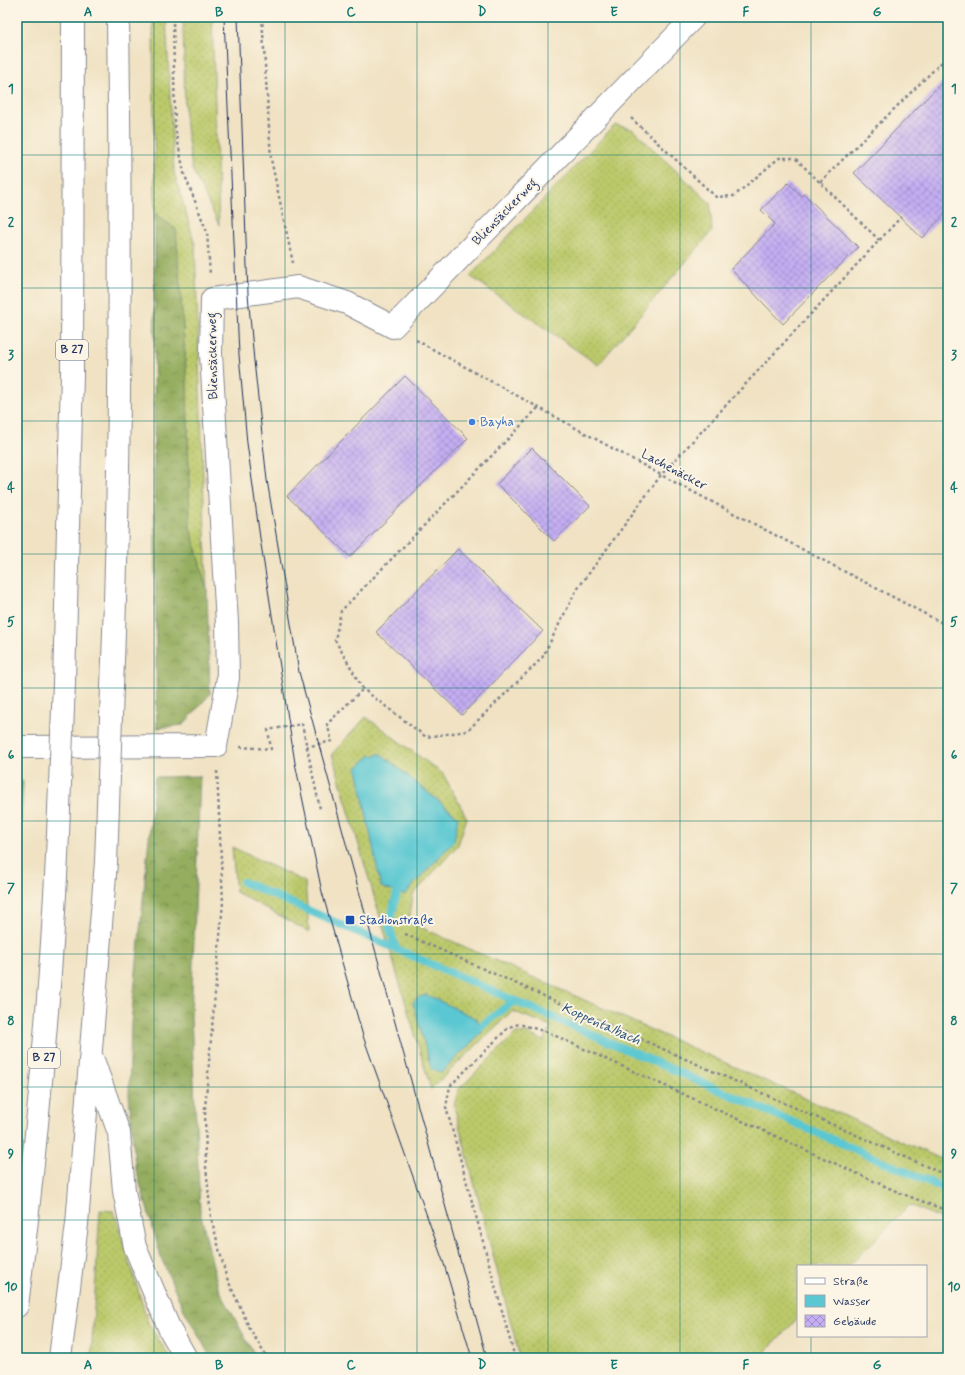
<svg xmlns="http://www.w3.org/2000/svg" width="965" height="1375" viewBox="0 0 965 1375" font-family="Mynerve,sans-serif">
<defs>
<pattern id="grass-dots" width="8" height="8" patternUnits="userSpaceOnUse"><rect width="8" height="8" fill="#bbc96b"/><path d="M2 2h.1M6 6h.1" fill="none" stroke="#a0ad5f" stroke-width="1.8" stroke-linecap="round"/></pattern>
<pattern id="forest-crowns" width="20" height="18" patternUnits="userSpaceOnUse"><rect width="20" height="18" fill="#94ad5f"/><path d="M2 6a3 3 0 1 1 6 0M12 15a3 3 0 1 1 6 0" fill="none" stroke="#788d52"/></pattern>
<pattern id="building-cross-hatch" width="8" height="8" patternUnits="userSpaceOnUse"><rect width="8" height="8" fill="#c5aef3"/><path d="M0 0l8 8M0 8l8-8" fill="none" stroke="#9f8ec8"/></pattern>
</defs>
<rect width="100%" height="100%" fill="#fcf5e5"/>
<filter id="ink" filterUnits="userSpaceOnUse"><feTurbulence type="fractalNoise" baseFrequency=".025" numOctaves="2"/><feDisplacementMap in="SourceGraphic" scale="8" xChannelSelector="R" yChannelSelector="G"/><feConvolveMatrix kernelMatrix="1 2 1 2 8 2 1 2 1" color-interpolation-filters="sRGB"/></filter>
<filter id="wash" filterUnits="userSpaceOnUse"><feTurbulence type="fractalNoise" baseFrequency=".012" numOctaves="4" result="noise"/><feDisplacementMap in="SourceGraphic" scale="16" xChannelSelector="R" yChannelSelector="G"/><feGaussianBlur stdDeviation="0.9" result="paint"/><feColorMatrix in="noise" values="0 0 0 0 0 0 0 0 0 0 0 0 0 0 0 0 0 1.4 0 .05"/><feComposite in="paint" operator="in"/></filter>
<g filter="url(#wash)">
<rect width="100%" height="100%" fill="#f0e2c3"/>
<g fill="url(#grass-dots)" stroke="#6b7c64" fill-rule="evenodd">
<path d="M153,17H166L174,172L195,244L207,591L190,527L187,383L176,230L155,214Z"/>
<path d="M183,17H212L219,225L192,169L185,119Z"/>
<path d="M615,125L632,129L710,203L712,231L598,365L470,276Z"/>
<path d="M366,717L443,774L467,818L458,845L413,895L409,922L948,1162V1221L909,1205L849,1266H798V1318L759,1358H520L454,1106L458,1090L516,1033H527L544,1041L551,1026L512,1011L431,1089L332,754ZM381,754L458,817L370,756Z"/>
<path d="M232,847L305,882L309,932L236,892Z"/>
<path d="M100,1210L114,1211L148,1323L170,1358H91Z"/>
</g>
<g fill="url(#forest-crowns)" stroke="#586e5e">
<path d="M155,214L176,229L187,383L190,527L207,591L210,694L183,725L157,728L154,465Z"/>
<path d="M200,776L191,1017L200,1211L218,1287L256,1358H211L183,1308L162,1260L135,1166L129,1094L131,1023L155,777Z"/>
<path d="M17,777L23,782L17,910Z"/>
</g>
<g fill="#5ac7d2" stroke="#3a7b98">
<path d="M381,754L458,817L454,841L404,895L381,887L357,768L370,756Z"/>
<path d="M427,995L477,1019L483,1031L441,1073L431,1068L413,1002L419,997Z"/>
</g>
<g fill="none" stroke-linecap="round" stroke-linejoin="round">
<g stroke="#5ac7d2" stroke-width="8">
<path d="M243,882L948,1190"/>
<path d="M397,893L389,926L397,950"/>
<path d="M481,1026L514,1001"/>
</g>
</g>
<g id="blocks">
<g fill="url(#building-cross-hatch)">
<path d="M948,76V211L922,238L854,173Z"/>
<path d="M788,183L802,196L804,194L858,247L783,324L731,269L775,224L761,210Z"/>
<path d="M405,376L468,438L350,557L287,496Z"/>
<path d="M532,448L590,506L554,541L497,484Z"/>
<path d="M458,549L543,631L462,715L376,632Z"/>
</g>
</g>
</g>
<g filter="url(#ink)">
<use href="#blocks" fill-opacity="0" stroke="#868890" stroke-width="1"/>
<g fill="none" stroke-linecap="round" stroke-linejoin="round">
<g stroke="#868890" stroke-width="24">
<path id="street" d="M17,747L216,746L228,678L227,623L211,354L212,299L298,287L347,303L393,327L694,17"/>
</g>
<g stroke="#868890" stroke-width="24">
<g id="highway">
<path d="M64,683L72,374L73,17"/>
<path d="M112,687C121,464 121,240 118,17"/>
<path d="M93,1060L119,1133L124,1191L135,1247L170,1330L186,1358"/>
<path d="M17,1306C37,1141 53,975 59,809"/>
<path d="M60,1358L77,1224L106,862L108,806"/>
</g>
</g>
<g stroke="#868890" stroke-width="2.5" stroke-dasharray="3 3" stroke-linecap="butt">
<path d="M173,17L175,127L184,173L207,232L210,275"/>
<path d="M262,17L271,159L293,263"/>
<path d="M631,118L716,197L734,196L779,158H795L879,240"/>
<path d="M820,182L948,56"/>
<path d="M416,340L661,475L948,626"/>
<path d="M538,408L341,611L335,640L363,689L426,737L467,731L542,658L576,591L661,475L901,217"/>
<path d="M240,747L271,749L268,730L302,724L320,809"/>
<path d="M306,747L332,741L327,724L363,689"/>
<path d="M217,771L223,902L205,1108L206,1167L211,1217L226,1276L250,1329L267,1358"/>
<path d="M405,934L948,1176"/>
<path d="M515,1358L446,1107L450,1086L509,1027L519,1024L547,1032L900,1193L948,1211"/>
</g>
<use href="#street" stroke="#fff" stroke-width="22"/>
<use href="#highway" stroke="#fff" stroke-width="22"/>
<g stroke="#1b2f5e" stroke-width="1">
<path d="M224,17L239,355L247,443L260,538L295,763L322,892L363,1036L444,1264L472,1358"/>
<path d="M238,17L248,294L254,361L267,480L299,672L487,1358"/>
</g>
<g stroke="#868890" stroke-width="24" stroke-linecap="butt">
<g id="highway-bridge">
<path d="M108,806L112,687"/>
<path d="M59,809L64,683"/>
</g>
</g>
<use href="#highway-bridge" stroke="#fff" stroke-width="22"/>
</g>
</g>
<path fill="none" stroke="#0f766e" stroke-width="1" stroke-opacity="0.55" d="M154,17V1358M285,17V1358M417,17V1358M548,17V1358M680,17V1358M811,17V1266M17,155H948M17,288H948M17,421H948M17,554H948M17,688H948M17,821H948M17,954H948M17,1087H948M17,1220H948M811,1336V1358"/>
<circle fill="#3f7fe0" stroke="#fcf5e5" stroke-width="1.5" cx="472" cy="422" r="4"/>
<rect fill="#1a4fb4" stroke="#fcf5e5" stroke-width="1.5" x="345" y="915" width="10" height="10" rx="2"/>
<g text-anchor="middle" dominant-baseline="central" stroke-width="4" stroke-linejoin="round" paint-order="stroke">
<g fill="#fcf5e5" stroke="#5e6a86" stroke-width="1">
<rect x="56" y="340" width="32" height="20" rx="3"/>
<rect x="28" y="1048" width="32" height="20" rx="3"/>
</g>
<g font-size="12" font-weight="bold" fill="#1b2f5e">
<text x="72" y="350">B 27</text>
<text x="44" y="1058">B 27</text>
</g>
<g font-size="13" fill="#1b2f5e" stroke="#fcf5e5">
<text transform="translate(505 212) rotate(-46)">Bliensäckerweg</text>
<text transform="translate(213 356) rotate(-91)">Bliensäckerweg</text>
<text transform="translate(674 470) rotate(28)">Lachenäcker</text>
</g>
<g font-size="13" fill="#366cbe" stroke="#fcf5e5" text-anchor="start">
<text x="480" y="422">Bayha</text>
</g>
<g font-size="13" fill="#164399" stroke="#fcf5e5" text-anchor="start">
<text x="359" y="920">Stadionstraße</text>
</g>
<g font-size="14" font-style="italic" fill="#2b557b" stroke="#fcf5e5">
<text transform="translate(601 1024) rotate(24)">Koppentalbach</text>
</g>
</g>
<rect width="965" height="1375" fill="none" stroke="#fcf5e5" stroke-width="44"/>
<rect x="797" y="1265" width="130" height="72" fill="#fcf5e5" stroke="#a2a6af"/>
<rect x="805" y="1278" width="20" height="6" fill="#ffffff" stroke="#a2a6af"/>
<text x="833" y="1285" font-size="12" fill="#1b2f5e">Straße</text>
<rect x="805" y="1295" width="20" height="12" fill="#5ac7d2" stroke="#a2a6af"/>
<text x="833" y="1305" font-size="12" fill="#1b2f5e">Wasser</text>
<rect x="805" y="1315" width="20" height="12" fill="url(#building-cross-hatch)" stroke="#a2a6af"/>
<text x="833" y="1325" font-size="12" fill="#1b2f5e">Gebäude</text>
<rect x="22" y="22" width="921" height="1331" fill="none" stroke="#0f766e" stroke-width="1.5"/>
<g font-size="13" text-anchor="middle" font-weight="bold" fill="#0f766e">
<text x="88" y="16">A</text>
<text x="219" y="16">B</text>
<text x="351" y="16">C</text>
<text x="482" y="16">D</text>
<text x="614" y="16">E</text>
<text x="746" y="16">F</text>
<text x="877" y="16">G</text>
<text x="11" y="93">1</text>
<text x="954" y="93">1</text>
<text x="11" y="226">2</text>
<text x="954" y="226">2</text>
<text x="11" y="359">3</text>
<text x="954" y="359">3</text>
<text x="11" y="492">4</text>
<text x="954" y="492">4</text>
<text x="11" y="626">5</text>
<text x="954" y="626">5</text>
<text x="11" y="759">6</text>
<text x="954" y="759">6</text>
<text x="11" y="892">7</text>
<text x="954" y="892">7</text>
<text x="11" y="1025">8</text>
<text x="954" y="1025">8</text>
<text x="11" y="1158">9</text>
<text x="954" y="1158">9</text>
<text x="11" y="1291">10</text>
<text x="954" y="1291">10</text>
<text x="88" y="1369">A</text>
<text x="219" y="1369">B</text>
<text x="351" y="1369">C</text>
<text x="482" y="1369">D</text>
<text x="614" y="1369">E</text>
<text x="746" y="1369">F</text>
<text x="877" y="1369">G</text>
</g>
</svg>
